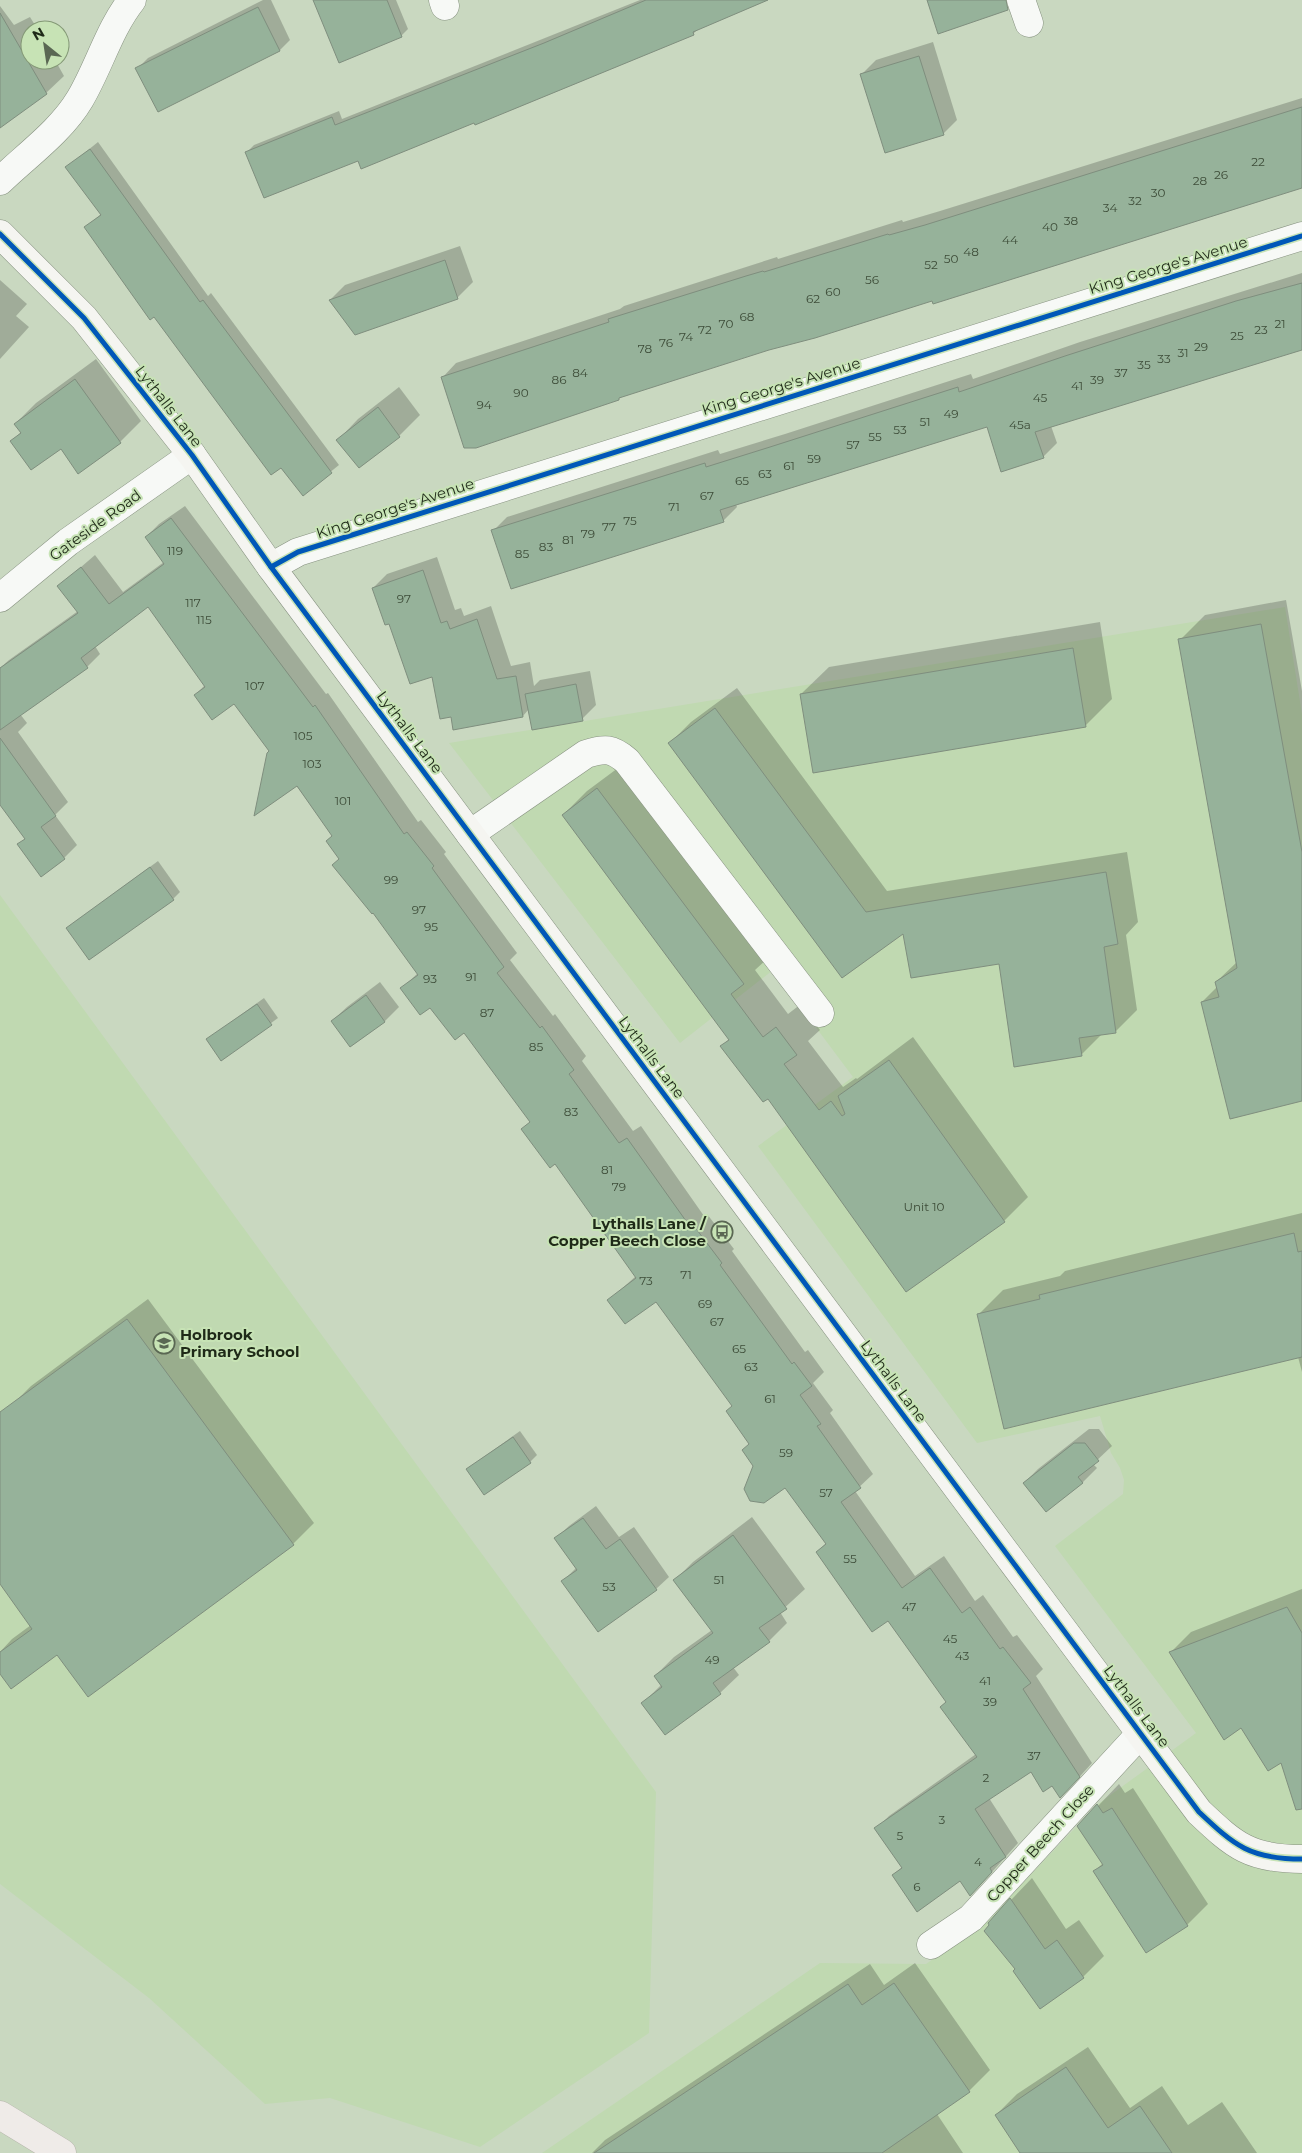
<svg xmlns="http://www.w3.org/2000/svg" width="1302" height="2153" viewBox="0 0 1302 2153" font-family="Montserrat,sans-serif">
<rect width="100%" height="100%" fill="#c9d8c0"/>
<g fill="#c0d9b1">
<path d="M1285,607L1302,714V2153H542L820,1963L926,1964L966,1936L1000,1907L1098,1804L1196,1733L1055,1546L1123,1494L1124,1480L1120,1468L1111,1453L1100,1416L977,1443L758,1146L853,1077L773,970L680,1043L449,743Z"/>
<path d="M0,895L656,1792L649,2033L480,2147L330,2098L265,2104L149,1998L0,1884Z"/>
</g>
<g fill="#0003">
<path d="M263,0H271L290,40L280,50L137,69L148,58Z"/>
<path d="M314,0H396L408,29L401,36Z"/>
<path d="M640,0H767L699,28L693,34L475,121L359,160L247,152L254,145L339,111L342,119Z"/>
<path d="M0,6L14,25L30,17L38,30H30V60H55L64,76L46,93L0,126Z"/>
<path d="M933,42L957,120L943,134L862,74L876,60Z"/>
<path d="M1302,98V186L769,348L622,395L619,398L442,378L456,363L620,309L624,306L777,257L778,259L902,220L903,222L940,211Z"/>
<path d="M98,142L208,296L211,293L339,465L303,494L154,316L86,227L101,214L67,167Z"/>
<path d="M460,246L473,282L458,297L355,334L330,300L345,285Z"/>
<path d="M1302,273V348L1051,426L1057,443L1043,457L987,425L736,504L737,507L723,521L493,531L507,517L718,450L720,454L785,434L971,374L973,379L1080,342Z"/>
<path d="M0,280L27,304L16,316L29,327L0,359Z"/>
<path d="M96,359L141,421L120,442L61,448L12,441L21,432L15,424L36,403Z"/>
<path d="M399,387L420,415L399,436L359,466L338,440L358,419Z"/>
<path d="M185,506L326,694L328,693L418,822L421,820L446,852L444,854L517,953L510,960L553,1016L555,1014L586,1056L582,1061L633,1131L641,1126L704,1216L707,1214L734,1249L732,1251L805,1352L808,1350L824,1372L813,1383L833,1410L830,1413L873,1474L855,1491L915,1576L944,1556L975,1601L983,1595L1013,1637L1017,1635L1043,1669L1036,1676L1092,1763L1073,1784L1052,1785L1031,1771L989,1798L1018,1843L983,1882L893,1875L902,1867L876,1829L889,1816L976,1754L941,1707L947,1701L888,1619L817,1552L826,1543L786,1486L755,1466L750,1443L733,1405L656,1300H609L636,1276L556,1163L523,1129L531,1121L465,1031L402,988L418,973L327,841L333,835L234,702L195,695L205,685L148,605L95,646L100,654L87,667L20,714L27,723L18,732L68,802L55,815L77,845L64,858L19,844L26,838L0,803V668L9,660L78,611L59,586L95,555L123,592L164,562L146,537L159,524Z"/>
<path d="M437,557L455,610L461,608L464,616L491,606L511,666L530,662L534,686L540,680L590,671L596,705L582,719L529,709L523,716L452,715L433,675L390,622L373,588L387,574Z"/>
<path d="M1286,600L1302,691V1099L1202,1002L1218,986L1216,982L1237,962L1180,640L1205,615Z"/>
<path d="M1100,622L1112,699L1085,726L801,694L829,667Z"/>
<path d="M737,688L887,891L1127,852L1138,922L1126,935L1137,1010L1116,1031L1102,1034L1081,1055L1000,962L904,931L843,977L670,743L691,722Z"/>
<path d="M622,765L767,959L755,970L788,1014L801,1004L820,1030L808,1041L843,1087L856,1078L857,1079L913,1037L1028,1197L1004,1221L768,1097L722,1046L730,1038L563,815L587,791Z"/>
<path d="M158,861L180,892L173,899L67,928Z"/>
<path d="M380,982L399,1007L385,1021L351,1046L332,1021L347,1007Z"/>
<path d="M264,998L278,1018L222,1059L208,1039Z"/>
<path d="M1302,1213V1372L1298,1357L978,1315L1003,1290L1060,1276L1065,1271Z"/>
<path d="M148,1299L314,1523L293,1544L88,1695L57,1653L0,1672V1652L12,1639L31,1625L0,1582V1434L10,1407L31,1386Z"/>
<path d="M1089,1429H1099L1112,1446L1093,1464L1097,1468L1083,1482L1046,1511L1024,1483L1038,1469Z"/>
<path d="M520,1431L537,1455L530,1462L467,1469Z"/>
<path d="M596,1506L619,1537L634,1527L669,1577L656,1589L563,1581L577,1567L556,1538L569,1526Z"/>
<path d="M752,1517L805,1589L780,1612L787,1623L769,1641L733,1667L739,1675L720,1693L643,1703L662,1684L655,1676L674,1657L712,1630L675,1580L693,1562Z"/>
<path d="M1302,1589V1774L1281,1761L1241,1726L1170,1653L1191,1632Z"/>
<path d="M1119,1784L1125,1793L1133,1788L1208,1904L1187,1925L1095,1871L1103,1863L1079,1826Z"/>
<path d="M1032,1878L1066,1929L1079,1920L1104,1956L1083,1977L1040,2007L989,1923Z"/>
<path d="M915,1963L990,2070L969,2091L937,2114L963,2153H592L605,2140L870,1964L884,1985Z"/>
<path d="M1088,2047L1130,2108L1162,2086L1188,2125L1222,2102L1257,2153H1022L996,2115L1017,2094Z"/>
</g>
<g fill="#96b29a" stroke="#7f8e7e">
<path d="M313,0H387L402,37L339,63Z"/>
<path d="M646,0H768L693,32L694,35L475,125L474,123L361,169L358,161L264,198L245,152L332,117L335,125L544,43Z"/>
<path d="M927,0H1006L1008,10L938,34Z"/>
<path d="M258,7L280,51L158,112L135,68Z"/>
<path d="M0,13L47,94L0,128Z"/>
<path d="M919,56L944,135L885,153L860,74Z"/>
<path d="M1302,107V188L933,304L932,301L815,338L769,350L619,398V400L476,448H464L441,377L609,322L608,319L746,276L763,271L764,272L888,234L889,235L925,225Z"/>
<path d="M90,149L200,302L203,300L332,473L303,496L281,468L271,475L154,317L150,320L84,227L101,215L65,167Z"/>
<path d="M445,260L458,299L355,335L329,300Z"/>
<path d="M1302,283V350L1035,432L1044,458L1001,472L987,427L720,510L724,522L511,589L491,530L705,463L706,467L770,447L958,387L959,392L1065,356L1236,301Z"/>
<path d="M75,379L121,443L78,474L61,449L31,470L10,441L21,433L14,424Z"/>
<path d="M378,407L400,437L359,468L336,440Z"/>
<path d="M171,518L313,707L315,705L404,834L407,832L434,866L432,868L504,967L497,973L540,1028L542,1026L574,1070L569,1074L619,1143L627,1138L691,1228L694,1226L722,1263L720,1265L792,1364L794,1362L812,1386L800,1395L821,1424L817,1426L861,1488L841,1502L902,1588L930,1568L962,1613L970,1607L1000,1649L1003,1647L1031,1683L1023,1689L1080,1777L1060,1798L1052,1786L1043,1792L1031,1772L975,1809L1006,1857L990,1868L992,1872L970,1896L960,1881L917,1912L892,1875L902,1868L874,1828L977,1757L940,1707L946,1702L888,1621L872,1632L816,1552L826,1544L785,1488L764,1503L750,1501L744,1489L753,1466L742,1450L749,1444L726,1411L732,1406L656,1302L625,1324L607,1300L636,1278L555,1164L550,1168L521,1129L530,1122L464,1033L455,1040L430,1008L420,1015L400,988L418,975L373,913L372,914L332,865L339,859L326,841L332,836L297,786L254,816L267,753L269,751L234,704L212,720L194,695L205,687L148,607L81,658L88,668L0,730V668L78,613L57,586L81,567L109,604L164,564L145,537Z"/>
<path d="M423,570L441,623L447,621L450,629L477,619L497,679L516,676L523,717L453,730L451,717L440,719L432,677L410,684L389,624L385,625L372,588Z"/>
<path d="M1261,624L1302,852V1101L1230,1119L1201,1002L1219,997L1215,982L1237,968L1178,639Z"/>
<path d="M1073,648L1086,727L813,773L800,694Z"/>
<path d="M576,684L583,721L532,730L525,694Z"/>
<path d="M715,708L866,912L1106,872L1118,944L1104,947L1116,1033L1079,1038L1082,1056L1014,1067L999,964L911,978L903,934L842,978L668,743Z"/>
<path d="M0,738L56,816L41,827L65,859L41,877L17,844L25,839L0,805Z"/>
<path d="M597,788L744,984L731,994L763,1037L776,1027L797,1055L784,1064L819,1110L831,1101L842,1116L845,1114L838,1096L889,1060L1005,1222L906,1292L768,1099L763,1102L720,1046L729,1040L562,815Z"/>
<path d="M150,867L174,900L89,960L66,928Z"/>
<path d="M366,995L385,1022L350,1047L331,1021Z"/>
<path d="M257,1004L272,1025L221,1061L206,1039Z"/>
<path d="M1294,1233L1298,1252L1302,1251V1357L1004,1429L977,1314L1040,1299L1039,1295Z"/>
<path d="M127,1319L294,1545L88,1697L57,1655L11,1689L0,1674V1652L32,1629L0,1584V1412Z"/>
<path d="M513,1437L531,1463L484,1495L466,1469Z"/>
<path d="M1074,1443H1085L1099,1461L1078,1477L1083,1483L1046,1512L1023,1483Z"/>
<path d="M583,1518L606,1549L620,1539L657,1590L598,1632L561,1581L577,1570L554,1538Z"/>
<path d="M733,1535L787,1609L759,1628L770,1642L713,1683L721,1694L665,1735L641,1703L662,1687L654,1676L713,1633L673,1580Z"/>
<path d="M1287,1607L1302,1633V1809L1296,1810L1281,1763L1268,1771L1241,1728L1224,1740L1169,1652Z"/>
<path d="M1097,1804L1103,1813L1112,1808L1188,1926L1146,1953L1093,1871L1103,1865L1077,1826Z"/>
<path d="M1010,1898L1045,1949L1057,1940L1084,1978L1040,2009L1013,1971L1015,1969L984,1931L989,1925L988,1923Z"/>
<path d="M894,1983L970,2092L882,2153H594L848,1984L862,2005Z"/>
<path d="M1066,2067L1108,2128L1140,2106L1172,2153H1020L995,2115Z"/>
</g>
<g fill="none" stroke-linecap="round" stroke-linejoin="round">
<g stroke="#879280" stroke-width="29">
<g id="street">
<path d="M443,0L445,6"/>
<path d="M1021,0L1029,23"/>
<path d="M0,181C27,155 61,131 80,99C99,67 109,29 132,0"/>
<path d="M271,567L298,552L1302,236"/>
<path d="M0,598L68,542L192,455"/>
<path d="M470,834L586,754C605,748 612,748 627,761L820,1013"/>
<path d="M931,1945L971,1918L1141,1733"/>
</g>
</g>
<g stroke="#879280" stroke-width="29">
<path id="secondary" d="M0,234L84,318L192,455L271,567L1199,1812C1235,1846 1250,1859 1302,1859"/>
</g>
<g stroke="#b4b4a9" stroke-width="29">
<path id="highway" d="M0,2115L62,2153"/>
</g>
<use href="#street" stroke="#f7f9f6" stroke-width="28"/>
<use href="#secondary" stroke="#f5f5f1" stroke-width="28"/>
<use href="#highway" stroke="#efebe8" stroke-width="28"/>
<g stroke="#c7e3b5" stroke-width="8">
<g id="cycleway">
<path d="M0,234L84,318L192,455L271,567L1199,1812C1235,1846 1250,1859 1302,1859"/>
<path d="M271,567L298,552L1302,236"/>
</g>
</g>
<use href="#cycleway" stroke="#0057b8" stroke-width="5"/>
</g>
<defs>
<g id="bus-ring" transform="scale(1.125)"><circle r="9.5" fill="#c7e3b5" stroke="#5a6753" stroke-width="1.5"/><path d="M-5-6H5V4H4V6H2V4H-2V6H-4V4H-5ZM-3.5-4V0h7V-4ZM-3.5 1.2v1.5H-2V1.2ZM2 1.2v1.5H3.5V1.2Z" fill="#5a6753"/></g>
<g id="school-ring" transform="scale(1.125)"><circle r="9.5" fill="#c7e3b5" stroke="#5a6753" stroke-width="1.5"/><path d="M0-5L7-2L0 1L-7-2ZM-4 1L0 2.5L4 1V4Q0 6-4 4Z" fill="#5a6753"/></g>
</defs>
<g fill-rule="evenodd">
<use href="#bus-ring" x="722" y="1232"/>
<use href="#school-ring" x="164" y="1343"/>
</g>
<g text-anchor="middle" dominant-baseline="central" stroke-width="4" stroke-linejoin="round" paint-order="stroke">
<g font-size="12" fill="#3d4c38">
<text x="1258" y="161">22</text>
<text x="1221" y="174">26</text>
<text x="1200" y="180">28</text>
<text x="1158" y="192">30</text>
<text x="1135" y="200">32</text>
<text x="1110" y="207">34</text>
<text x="1071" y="220">38</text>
<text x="1050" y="226">40</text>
<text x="1010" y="239">44</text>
<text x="971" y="251">48</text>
<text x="951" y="258">50</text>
<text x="931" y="264">52</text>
<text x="872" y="279">56</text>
<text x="833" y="291">60</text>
<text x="813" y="298">62</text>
<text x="747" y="316">68</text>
<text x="726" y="323">70</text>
<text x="1280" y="323">21</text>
<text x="705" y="329">72</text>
<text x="1261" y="329">23</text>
<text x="1237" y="335">25</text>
<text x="686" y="336">74</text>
<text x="666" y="342">76</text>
<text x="1201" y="346">29</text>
<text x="645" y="348">78</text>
<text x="1183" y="352">31</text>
<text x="1164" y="358">33</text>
<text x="1144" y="364">35</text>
<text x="580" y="372">84</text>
<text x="1121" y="372">37</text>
<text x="559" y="379">86</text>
<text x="1097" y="379">39</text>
<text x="1077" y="385">41</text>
<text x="521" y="392">90</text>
<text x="1040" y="397">45</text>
<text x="484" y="404">94</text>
<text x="951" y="413">49</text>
<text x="925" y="421">51</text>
<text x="1020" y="424">45a</text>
<text x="900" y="429">53</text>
<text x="875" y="436">55</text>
<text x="853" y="444">57</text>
<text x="814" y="458">59</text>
<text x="789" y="465">61</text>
<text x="765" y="473">63</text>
<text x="742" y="480">65</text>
<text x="707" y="495">67</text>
<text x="674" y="506">71</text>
<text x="630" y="520">75</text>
<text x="609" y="526">77</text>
<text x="588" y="533">79</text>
<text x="568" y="539">81</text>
<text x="546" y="546">83</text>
<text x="175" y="550">119</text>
<text x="522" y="553">85</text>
<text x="404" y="598">97</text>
<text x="193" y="602">117</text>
<text x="204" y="619">115</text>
<text x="255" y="685">107</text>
<text x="303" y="735">105</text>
<text x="312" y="763">103</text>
<text x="343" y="800">101</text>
<text x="391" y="879">99</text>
<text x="419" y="909">97</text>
<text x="431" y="926">95</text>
<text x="471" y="976">91</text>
<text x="430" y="978">93</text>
<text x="487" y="1012">87</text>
<text x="536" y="1046">85</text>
<text x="571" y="1111">83</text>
<text x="607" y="1169">81</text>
<text x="619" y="1186">79</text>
<text x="924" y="1206">Unit 10</text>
<text x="686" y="1274">71</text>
<text x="646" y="1280">73</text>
<text x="705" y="1303">69</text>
<text x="717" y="1321">67</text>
<text x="739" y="1348">65</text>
<text x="751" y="1366">63</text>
<text x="770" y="1398">61</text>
<text x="786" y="1452">59</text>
<text x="826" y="1492">57</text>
<text x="850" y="1558">55</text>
<text x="719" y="1579">51</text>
<text x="609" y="1586">53</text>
<text x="909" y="1606">47</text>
<text x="950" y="1638">45</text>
<text x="962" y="1655">43</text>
<text x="712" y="1659">49</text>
<text x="985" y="1680">41</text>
<text x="990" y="1701">39</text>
<text x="1034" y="1755">37</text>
<text x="986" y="1777">2</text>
<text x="942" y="1819">3</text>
<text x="900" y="1835">5</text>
<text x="978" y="1861">4</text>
<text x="917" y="1886">6</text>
</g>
<g font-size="15" fill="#1f2a18" stroke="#c7e3b5">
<text transform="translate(1168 265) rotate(-17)">King George's Avenue</text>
<text transform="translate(781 386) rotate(-17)">King George's Avenue</text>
<text transform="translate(169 406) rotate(52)">Lythalls Lane</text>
<text transform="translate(395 508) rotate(-18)">King George's Avenue</text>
<text transform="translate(95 525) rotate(-36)">Gateside Road</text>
<text transform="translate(410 732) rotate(53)">Lythalls Lane</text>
<text transform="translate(652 1057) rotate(53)">Lythalls Lane</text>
<text transform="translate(894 1381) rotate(53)">Lythalls Lane</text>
<text transform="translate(1137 1706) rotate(53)">Lythalls Lane</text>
<text transform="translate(1040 1843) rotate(-48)">Copper Beech Close</text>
</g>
<g font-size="15" font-weight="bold" fill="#1f2a18" stroke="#c7e3b5" text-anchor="end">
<text x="706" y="1223">Lythalls Lane /<tspan x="706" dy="17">Copper Beech Close</tspan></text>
<text x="180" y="1334" text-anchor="start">Holbrook<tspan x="180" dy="17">Primary School</tspan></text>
</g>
</g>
<g transform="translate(45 45) rotate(330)"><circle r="24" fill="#c7e3b5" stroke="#849976"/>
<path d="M0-4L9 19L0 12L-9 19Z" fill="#5a6753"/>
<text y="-8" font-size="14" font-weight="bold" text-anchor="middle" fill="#1f2a18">N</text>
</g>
</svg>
